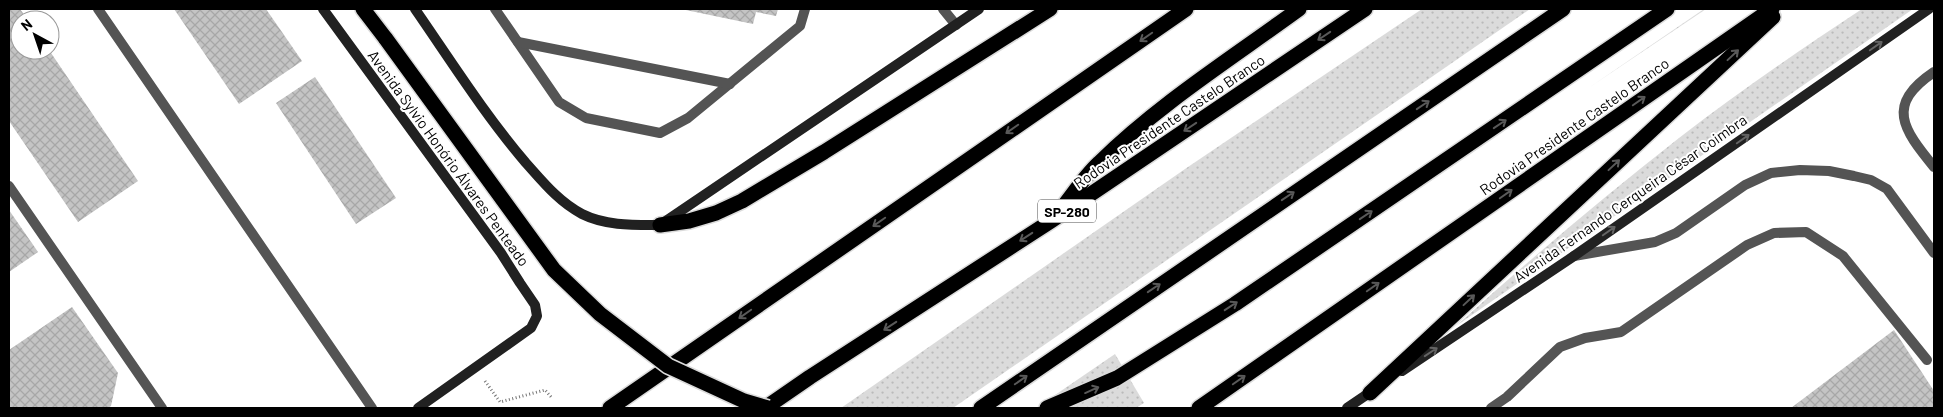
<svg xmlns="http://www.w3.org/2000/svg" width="1943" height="417" viewBox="0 0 1943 417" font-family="Barlow,sans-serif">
<defs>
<pattern id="park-dots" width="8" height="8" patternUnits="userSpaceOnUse" patternTransform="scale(1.25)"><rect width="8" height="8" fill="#dbdbdb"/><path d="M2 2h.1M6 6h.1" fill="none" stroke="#bababa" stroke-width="1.8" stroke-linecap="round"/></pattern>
<pattern id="building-cross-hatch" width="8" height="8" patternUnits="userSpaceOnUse" patternTransform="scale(1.25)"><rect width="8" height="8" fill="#c4c4c4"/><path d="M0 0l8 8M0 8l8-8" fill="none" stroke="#a7a7a7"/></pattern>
</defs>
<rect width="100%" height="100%" fill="#fff"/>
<g fill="url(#park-dots)">
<path d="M1422,9H1530L953,408H841L1185,169Z"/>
<path d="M1704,9H1706L1590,87Z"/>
<path d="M1862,9H1913L1456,326C1528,261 1602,198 1679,138C1738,92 1800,50 1862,9Z"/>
<path d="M1115,354L1144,403L1136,408H1036Z"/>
</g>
<g fill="url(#building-cross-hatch)">
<path d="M9,9H20L28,20H20V50H49L138,181L78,222L9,121Z"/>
<path d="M174,9H266L302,61L239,104Z"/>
<path d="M681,9H778L776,16L756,12L753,24Z"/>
<path d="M315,77L396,198L356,224L276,103Z"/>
<path d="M9,210L38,252L9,272Z"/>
<path d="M72,307L118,373L111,406L108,408H9V350Z"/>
<path d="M1894,330L1934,391V408H1791Z"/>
</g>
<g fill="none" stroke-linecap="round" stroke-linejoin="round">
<g stroke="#dbdbdb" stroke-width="18">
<g id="highway">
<path d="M363,9L386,39"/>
<path d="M1062,208C1074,193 1085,176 1099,163C1159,104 1232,58 1299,9"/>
<path d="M660,225L689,221L716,213L742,201L824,152L1050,9"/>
<path d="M1370,393L1773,17"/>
<path d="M610,408L1186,9"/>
<path d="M765,408L810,377L1051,221L1365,9"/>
<path d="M981,408L1563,9"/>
<path d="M1047,408L1117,378L1235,304L1667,9"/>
<path d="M1199,408L1772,9"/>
</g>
</g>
<path stroke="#767676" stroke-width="3" stroke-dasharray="1 2.5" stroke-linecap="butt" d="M485,381L500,402L545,390L552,398"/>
<g stroke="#545454" stroke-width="10">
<path d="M98,9L372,408"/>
<path d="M495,9L559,102L586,118L660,133L688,118L800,26L805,9"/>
<path d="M943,9L956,25"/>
<path d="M518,42L730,84"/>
<path d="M1934,72C1885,105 1903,129 1934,167"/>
<path d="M9,186L162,408"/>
<path d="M1574,256L1655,242L1676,233L1745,185L1771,173L1800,170L1829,171L1854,176L1871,180L1887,189L1934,253"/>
<path d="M1491,408L1507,397L1560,347L1585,338L1621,332L1747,245L1774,233L1806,232L1843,256L1927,360"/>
</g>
<g stroke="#212121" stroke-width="10">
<path d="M323,9L501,253L520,283L535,305L537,316L531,328L418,408"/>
<path d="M415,9C451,61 485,115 526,163C543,182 559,202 582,214C606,226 634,225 660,225L979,9"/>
<path d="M1402,371L1574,256L1929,9"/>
<path d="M1347,408L1375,389"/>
</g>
<use href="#highway" stroke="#000" stroke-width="15"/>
<g stroke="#dbdbdb" stroke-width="18" stroke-linecap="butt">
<path id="highway-bridge" d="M386,39L554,270L600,314L668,366L744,401L768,408"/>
</g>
<use href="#highway-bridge" stroke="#000" stroke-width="15"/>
</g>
<defs><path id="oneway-shaft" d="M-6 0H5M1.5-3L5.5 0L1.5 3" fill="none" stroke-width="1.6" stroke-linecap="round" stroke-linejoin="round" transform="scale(1.25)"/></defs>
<g stroke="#595959">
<use href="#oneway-shaft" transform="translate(1324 36) rotate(146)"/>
<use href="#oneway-shaft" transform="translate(1146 37) rotate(145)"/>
<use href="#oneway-shaft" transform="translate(1733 55) rotate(-43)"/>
<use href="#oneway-shaft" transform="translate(1639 101) rotate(-35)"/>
<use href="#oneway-shaft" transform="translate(1423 105) rotate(-34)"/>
<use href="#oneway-shaft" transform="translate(1500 124) rotate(-34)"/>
<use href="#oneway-shaft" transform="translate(1190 127) rotate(146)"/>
<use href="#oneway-shaft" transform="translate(1012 129) rotate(145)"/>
<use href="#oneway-shaft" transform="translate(1614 165) rotate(-43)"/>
<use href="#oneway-shaft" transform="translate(1506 194) rotate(-35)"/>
<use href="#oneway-shaft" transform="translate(1288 196) rotate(-34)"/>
<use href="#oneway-shaft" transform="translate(1366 215) rotate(-34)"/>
<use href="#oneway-shaft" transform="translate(879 222) rotate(145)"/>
<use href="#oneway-shaft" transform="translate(1026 237) rotate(147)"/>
<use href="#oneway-shaft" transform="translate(1373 287) rotate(-35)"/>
<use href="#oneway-shaft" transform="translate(1154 288) rotate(-34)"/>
<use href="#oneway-shaft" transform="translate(1469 300) rotate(-43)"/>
<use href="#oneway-shaft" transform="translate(1231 306) rotate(-33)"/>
<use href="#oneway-shaft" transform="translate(745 314) rotate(145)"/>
<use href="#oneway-shaft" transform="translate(890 326) rotate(147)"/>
<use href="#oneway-shaft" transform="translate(1021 380) rotate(-35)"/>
<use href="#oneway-shaft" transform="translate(1239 380) rotate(-35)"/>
<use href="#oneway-shaft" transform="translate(1092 390) rotate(-24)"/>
</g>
<g stroke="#646464">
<use href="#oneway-shaft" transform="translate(1876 46) rotate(-35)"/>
<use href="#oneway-shaft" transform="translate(1743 139) rotate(-35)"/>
<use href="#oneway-shaft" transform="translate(1609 231) rotate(-35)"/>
<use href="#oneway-shaft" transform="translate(1431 352) rotate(-34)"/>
</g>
<g text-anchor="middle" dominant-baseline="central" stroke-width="4" stroke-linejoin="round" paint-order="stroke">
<rect fill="#fff" stroke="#4c4c4c" stroke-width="1" x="1038" y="199.5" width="58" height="23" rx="4"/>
<g font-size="14" font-weight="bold" fill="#000">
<text x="1067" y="211">SP-280</text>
</g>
<g font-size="15" fill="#000" stroke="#fff">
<text transform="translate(1169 121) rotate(-34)">Rodovia Presidente Castelo Branco</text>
<text transform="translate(1574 126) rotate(-35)">Rodovia Presidente Castelo Branco</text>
<text transform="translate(449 158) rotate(54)">Avenida Sylvio Honório Álvares Penteado</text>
<text transform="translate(1630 198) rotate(-35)">Avenida Fernando Cerqueira César Coimbra</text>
</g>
</g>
<rect width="1943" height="417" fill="none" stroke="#000000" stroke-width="20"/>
<g transform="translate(35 35) rotate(320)"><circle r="24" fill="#ffffff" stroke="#999999"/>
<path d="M0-4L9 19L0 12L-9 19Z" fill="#000000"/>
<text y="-8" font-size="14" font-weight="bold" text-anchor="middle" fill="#000000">N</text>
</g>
</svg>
